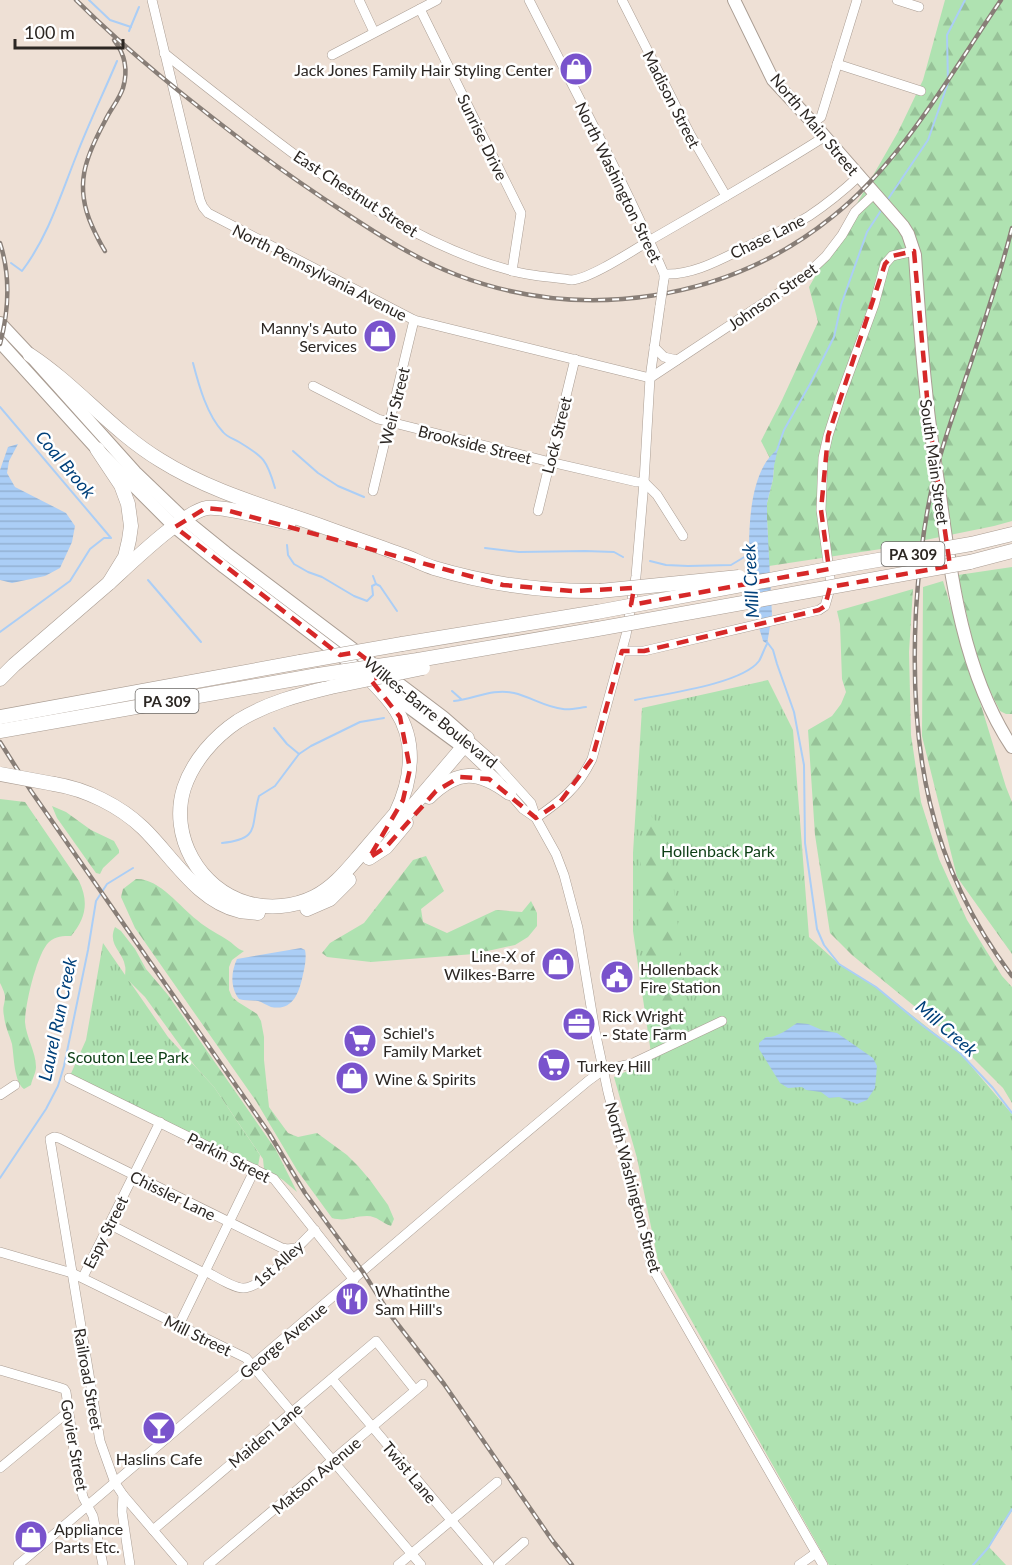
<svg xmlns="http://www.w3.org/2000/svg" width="1012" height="1565" viewBox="0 0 1012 1565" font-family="Lato,sans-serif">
<defs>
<pattern id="grass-tufts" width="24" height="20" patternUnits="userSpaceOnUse" patternTransform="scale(1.5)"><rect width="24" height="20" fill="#afe2b1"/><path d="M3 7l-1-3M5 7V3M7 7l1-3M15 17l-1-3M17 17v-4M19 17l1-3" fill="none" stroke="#97c298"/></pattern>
<pattern id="forest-firs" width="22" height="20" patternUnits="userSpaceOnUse" patternTransform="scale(1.5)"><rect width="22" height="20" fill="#afe2b1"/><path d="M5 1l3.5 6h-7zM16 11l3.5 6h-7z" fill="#97c298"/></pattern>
<pattern id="water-rules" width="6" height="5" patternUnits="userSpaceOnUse" patternTransform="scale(1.5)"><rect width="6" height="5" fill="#abcef6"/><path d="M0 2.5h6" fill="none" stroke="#93b1d3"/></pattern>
</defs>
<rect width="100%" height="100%" fill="#eee0d5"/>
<g fill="url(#grass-tufts)">
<path d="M768,680L793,730L809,937L839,964L876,987L960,1053L1012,1114V1511L989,1547L1006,1565H829L658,1261L637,1158L614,1077L652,1060L633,931V853L642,708Z"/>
<path d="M103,943L168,1037L214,1087L260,1155L258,1166L69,1078L86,1040Z"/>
</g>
<g fill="url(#forest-firs)">
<path d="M945,0H1012V521L994,526L881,549L769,566L767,519V503L773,479L774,466L761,441L782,400L818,322L809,287L898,132L923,80Z"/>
<path d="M1012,567V714H1006L1000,711L985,681L972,639L958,575Z"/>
<path d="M943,581L1006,787L1012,802V954L957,877L922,736L923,587Z"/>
<path d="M913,589L909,652L911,735L921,802L939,859L967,920L1002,976L1012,987V1103L1003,1088L952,1037L852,955L830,933L815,835L808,730L832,716L841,704L846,692L842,679L840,624L837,611Z"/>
<path d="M0,799L25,802L79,881C89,902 86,918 71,936C63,936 56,936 49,942C37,953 25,1005 25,1022C26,1037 36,1052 36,1067C36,1073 32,1079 31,1085L24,1089C14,1082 14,1056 12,1044C9,1034 5,1026 4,1016C2,1006 5,1004 5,997C5,993 2,987 0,983Z"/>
<path d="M52,806L66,812L91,830L114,841L119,850V853L103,868L100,874L96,873L57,818Z"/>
<path d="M647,810L668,838L687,1007L686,1020L669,1038L656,1037L639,924L641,850Z"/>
<path d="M426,856L444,891L421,909L423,922L447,933L496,910L522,912L531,901L537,913V926L528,937L515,945L474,954L371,962L327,957L322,953L330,943L364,923L413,860Z"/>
<path d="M136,879C159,878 180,907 197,920C207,929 219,934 229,941C235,945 237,949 244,951L232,960L229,967V990L232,997L238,1002L257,1014L261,1021L264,1037V1060L269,1107L288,1133L298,1137L317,1133L347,1155L358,1166L370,1180L388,1205L394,1219L391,1226C382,1223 377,1216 367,1216C353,1216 347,1222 332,1218L297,1170L256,1101L135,928L121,897L123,889Z"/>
<path d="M115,927L121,931L135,949L146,969L168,995L276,1150L297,1192L283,1180L264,1169L263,1159L214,1087L195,1066L145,997L125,977C125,973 126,969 125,966C123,951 107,945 115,927Z"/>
</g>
<g fill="url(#water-rules)">
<path d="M18,444L9,461L7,473L15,487L66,513L75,526L72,542L60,568L45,576L12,583L0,580V470L8,447Z"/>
<path d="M778,448L774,466L773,479L767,503V518L772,615L767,644L763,641C760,629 754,617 753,605C748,566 744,496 766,462C769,457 774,453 778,448Z"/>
<path d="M301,948L305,950C307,959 304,970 302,979C298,995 292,1011 271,1007C266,1005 262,1002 258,1001C252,1000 245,1001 239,999C230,987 231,972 237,959Z"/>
<path d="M797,1023L808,1024L822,1030L837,1033L873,1058L877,1066L875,1088L867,1100L857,1104L839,1097L829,1098L821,1092L806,1090L802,1087L788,1088L780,1083L759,1049V1043L766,1037C777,1038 788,1029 797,1023Z"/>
</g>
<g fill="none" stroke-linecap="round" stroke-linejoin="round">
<g stroke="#abcef6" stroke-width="2">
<path d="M89,0L110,20L131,27"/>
<path d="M129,31L139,7"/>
<path d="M886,202L928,140L948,83L947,35L965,0"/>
<path d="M11,263L22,271C48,237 61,194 77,154C89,123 104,92 117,61"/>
<path d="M193,363C199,386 207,415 223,432C227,437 234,439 239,442C264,457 267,460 275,488"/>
<path d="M0,407L111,538H104L90,549L70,581L0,632"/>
<path d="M777,450L784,430L810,384L834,337L841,305L867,232L882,209"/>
<path d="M293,451L318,473L338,486L364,497"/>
<path d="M287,545L288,555L294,564L308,572L322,577L354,596L367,601L373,595L372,586L376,584L380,586L397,611"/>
<path d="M485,548L519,552L585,551L614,552L623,557"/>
<path d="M650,561L666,565L688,566L731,565L751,553"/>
<path d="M373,576L376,584"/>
<path d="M148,580L201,642"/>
<path d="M767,642L773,650L777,664L794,712L804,765L805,843L817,929L824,945L839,964L876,987L922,1025L960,1053L993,1088L1012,1113"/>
<path d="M452,691L461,699"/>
<path d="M635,700C664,694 742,684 759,661C762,656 764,649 767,644"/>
<path d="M454,701C474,699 493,688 514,693C531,697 545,707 563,709C570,710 578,708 586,707"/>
<path d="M274,728L287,744L299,754"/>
<path d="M222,843C261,839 250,827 259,796L275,786L299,754L311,746L360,722L384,718"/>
<path d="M0,1178L46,1109L58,1086L64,1066L88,950L96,901L107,884L133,868"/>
<path d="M973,1565L988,1548L1012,1509"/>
</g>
<g stroke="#aa9d93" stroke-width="10">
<g id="minor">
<path d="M152,0L200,200L203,207L208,213L414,320L650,378"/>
<path d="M359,0L374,32"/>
<path d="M529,0C575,91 624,181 664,274V279"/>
<path d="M622,0L690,134L726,196"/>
<path d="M897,0L919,7"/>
<path d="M420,9L521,213L512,271"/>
<path d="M164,53C195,78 226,102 257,126C333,185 415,244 509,270C529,276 552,277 572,280C592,278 635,249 654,238C711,205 769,172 824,137"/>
<path d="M332,55L437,0"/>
<path d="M837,64L921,91"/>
<path d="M813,123L821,117L857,0"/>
<path d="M664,274C697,276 729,254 759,241C775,233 793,226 809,216C827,204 843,191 859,176"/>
<path d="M654,347L664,357L677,360"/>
<path d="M650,378L806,275L826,256L842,235L855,212L874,194"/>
<path d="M313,386L378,419L550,462L637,482H644L657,495L683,536"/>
<path d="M373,491L414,320"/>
<path d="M538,511L575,359"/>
<path d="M622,651H644L819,610L825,606L831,585L821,510L823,458L828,436L841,395L874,305L885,264L892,256L914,251"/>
<path d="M467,738L493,761L531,803L536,818L556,854L564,875L578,928L595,1031L608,1092L651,1263L656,1274L823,1565"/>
<path d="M463,747L498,780L523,809L536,818"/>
<path d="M536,818C563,799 577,789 592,759L626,635L636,576L644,482L650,378L660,306"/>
<path d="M69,1078L274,1179L354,1280"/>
<path d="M0,1095L15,1085"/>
<path d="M109,1224L204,1273"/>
<path d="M0,1252L72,1273L246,1358L421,1565"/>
<path d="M205,1271C215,1276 233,1288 243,1288C263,1289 300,1243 315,1230"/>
<path d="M83,1277L160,1122"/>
<path d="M179,1325L255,1169"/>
<path d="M0,1370L58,1387L64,1389L66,1392L76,1465L83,1497L93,1516L95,1526L103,1565"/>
<path d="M332,1379L489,1565"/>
<path d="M0,1468L69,1411"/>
<path d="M123,1495L122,1512L130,1565"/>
<path d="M153,1530L376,1341L415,1390"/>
<path d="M18,1565L453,1194L588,1081L603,1070L631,1064L722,1021"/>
<path d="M183,1565L123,1495L115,1483L100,1441L50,1139L54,1137L59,1138L282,1248L287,1249L296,1248"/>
<path d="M208,1565L423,1384"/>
<path d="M398,1565L497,1482"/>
<path d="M498,1565L524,1542"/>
<path d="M799,1565L816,1553"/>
</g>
</g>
<g stroke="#aa9d93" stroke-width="14">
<g id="major">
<path d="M734,0L773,80L813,123L903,226L908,234L915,255C918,301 921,346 926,391C929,426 935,461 940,495C951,579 964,675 1012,747"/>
<path d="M0,323L30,355L135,472L184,519L226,553L443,717L467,738"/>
<path d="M0,342L97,449L175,527L224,567L362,672"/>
<path d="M380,686L463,747"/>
</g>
</g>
<g stroke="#aa9d93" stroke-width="15">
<g id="highway">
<path d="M30,355C77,386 112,431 160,460C211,492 268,507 324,527C351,537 378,546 405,556C415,560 424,565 434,568C488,584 543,592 600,591"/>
<path d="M971,544L1012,534"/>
<path d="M970,562L1012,551"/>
<path d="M109,583C129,565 183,512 207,508C226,506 268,519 289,523"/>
<path d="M402,644L597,612"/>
<path d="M418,660L592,630"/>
<path d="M0,679L14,665L109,583L125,557L129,540L131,526L128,504L121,485L97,449"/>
<path d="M331,687C298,695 267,703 238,721C214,737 193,761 184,788C169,836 199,889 247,903C269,909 294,907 314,897C334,887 347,870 361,854C373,840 385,826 396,813C412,780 417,742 396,710C388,697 376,686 366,675"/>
<path d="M0,717L300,662"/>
<path d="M0,731L318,675"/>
<path d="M54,784C86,789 120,806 143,828C172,856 197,901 240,911C246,912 252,912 258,913"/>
<path d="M429,797C458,769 478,770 509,793"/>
<path d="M395,827L463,747L467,738"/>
<path d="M369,858L386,847L406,823"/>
<path d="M307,909L330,899L349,880"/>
</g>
</g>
<use href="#minor" stroke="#fff" stroke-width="9"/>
<use href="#major" stroke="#fff" stroke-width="12"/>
<use href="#highway" stroke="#fff" stroke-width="14"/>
<g stroke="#887e77" stroke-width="4.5">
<g id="rail">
<path d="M76,0C128,52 189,100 248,145C280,169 313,192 347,214C382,237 418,260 457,275C583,323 728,301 832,217C902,162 951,73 1001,0"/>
<path d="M1012,228C998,282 980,336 962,389C953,416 943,443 936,471C924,517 919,563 916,610C909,747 928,865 1012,976"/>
<path d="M0,243C11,277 9,310 0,344"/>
<path d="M105,251C100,243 96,235 92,226C74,186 85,158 105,121C110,110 119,100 123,88C128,71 125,54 114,40"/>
<path d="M0,742L31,791L269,1133L305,1193L363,1272L389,1313L444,1384L552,1540L572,1565"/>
</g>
</g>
<use href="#rail" stroke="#fff" stroke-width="2" stroke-dasharray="7" stroke-linecap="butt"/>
<g stroke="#aa9d93" stroke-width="10" stroke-linecap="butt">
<path id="minor-bridge" d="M660,306L664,279"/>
</g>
<g stroke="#aa9d93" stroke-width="15" stroke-linecap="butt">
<g id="highway-bridge">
<path d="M600,591L739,577"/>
<path d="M597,612L855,564L971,544"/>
<path d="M592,630L970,562"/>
<path d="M300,662L402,644"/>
<path d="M318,675L418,660"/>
<path d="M331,687L423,668"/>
<path d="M0,774L54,784"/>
</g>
</g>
<use href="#minor-bridge" stroke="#fff" stroke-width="9"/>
<use href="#highway-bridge" stroke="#fff" stroke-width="14"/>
</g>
<path fill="none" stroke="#d62828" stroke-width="4.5" stroke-dasharray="12 8" stroke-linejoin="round" d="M914,251L929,420L950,566L830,587L825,606L819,610L644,651H622L592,759L560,802L536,818L489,779L460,777L436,791L386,847L369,858L403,800L410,769L400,717L370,679L388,676L357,652L340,655L175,527L206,508L226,510L503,585L573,591L634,588L631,605L829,569L821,510L828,436L885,264L892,256Z"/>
<defs>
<g id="shop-disc" transform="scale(1.725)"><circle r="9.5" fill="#7953cc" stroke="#fff"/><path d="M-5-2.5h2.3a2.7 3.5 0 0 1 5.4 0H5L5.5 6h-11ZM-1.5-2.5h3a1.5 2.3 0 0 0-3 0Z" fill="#fff"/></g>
<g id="civic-disc" transform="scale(1.725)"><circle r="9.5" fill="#7953cc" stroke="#fff"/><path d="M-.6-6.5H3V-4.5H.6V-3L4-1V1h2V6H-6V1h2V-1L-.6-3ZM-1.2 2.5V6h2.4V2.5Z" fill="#fff"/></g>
<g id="office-disc" transform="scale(1.725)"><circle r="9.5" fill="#7953cc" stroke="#fff"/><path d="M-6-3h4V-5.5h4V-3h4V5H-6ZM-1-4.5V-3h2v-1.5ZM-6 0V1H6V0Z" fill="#fff"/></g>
<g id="supermarket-disc" transform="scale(1.725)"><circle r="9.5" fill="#7953cc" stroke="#fff"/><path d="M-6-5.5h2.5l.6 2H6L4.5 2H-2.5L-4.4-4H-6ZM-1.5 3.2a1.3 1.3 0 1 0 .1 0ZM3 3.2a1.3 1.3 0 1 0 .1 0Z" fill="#fff"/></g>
<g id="restaurant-disc" transform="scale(1.725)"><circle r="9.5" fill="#7953cc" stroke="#fff"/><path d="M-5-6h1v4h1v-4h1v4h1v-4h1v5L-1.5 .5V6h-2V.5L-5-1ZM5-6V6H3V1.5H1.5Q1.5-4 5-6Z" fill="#fff"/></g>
<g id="bar-disc" transform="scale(1.725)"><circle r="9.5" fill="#7953cc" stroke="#fff"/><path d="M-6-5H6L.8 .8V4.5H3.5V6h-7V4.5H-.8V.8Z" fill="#fff"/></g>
</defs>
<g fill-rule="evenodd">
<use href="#shop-disc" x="576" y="69"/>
<use href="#shop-disc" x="380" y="336"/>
<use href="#shop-disc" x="558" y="964"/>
<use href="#civic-disc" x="617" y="977"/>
<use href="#office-disc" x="579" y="1024"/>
<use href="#supermarket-disc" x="360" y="1041"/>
<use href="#supermarket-disc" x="554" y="1065"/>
<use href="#shop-disc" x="352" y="1078"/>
<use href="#restaurant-disc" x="352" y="1299"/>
<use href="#bar-disc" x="159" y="1428"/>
<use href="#shop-disc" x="31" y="1537"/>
</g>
<g text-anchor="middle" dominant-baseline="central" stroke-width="5" stroke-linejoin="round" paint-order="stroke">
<g fill="#fff" stroke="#6b6865" stroke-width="1.5">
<rect x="881.5" y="542" width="63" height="24" rx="4.5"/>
<rect x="135.5" y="689" width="63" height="24" rx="4.5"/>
</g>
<g font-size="15" font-weight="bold" fill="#2c2723">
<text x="913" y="554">PA 309</text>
<text x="167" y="701">PA 309</text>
</g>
<g font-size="16" fill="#2c2723" stroke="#fff" text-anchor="start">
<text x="553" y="69" text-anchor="end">Jack Jones Family Hair Styling Center</text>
<text x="357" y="327" text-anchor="end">Manny's Auto<tspan x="357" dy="18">Services</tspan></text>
<text x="535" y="955" text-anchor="end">Line-X of<tspan x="535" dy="18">Wilkes-Barre</tspan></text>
<text x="640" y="968">Hollenback<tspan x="640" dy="18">Fire Station</tspan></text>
<text x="602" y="1015">Rick Wright<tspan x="602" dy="18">- State Farm</tspan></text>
<text x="383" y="1032">Schiel's<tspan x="383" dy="18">Family Market</tspan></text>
<text x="577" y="1065">Turkey Hill</text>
<text x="375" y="1078">Wine &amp; Spirits</text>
<text x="375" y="1290">Whatinthe<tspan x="375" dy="18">Sam Hill's</tspan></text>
<text x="159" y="1458" text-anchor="middle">Haslins Cafe</text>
<text x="54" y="1528">Appliance<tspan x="54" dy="18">Parts Etc.</tspan></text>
</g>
<g font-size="16" fill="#2c2723" stroke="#fff">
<text transform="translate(672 99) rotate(63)">Madison Street</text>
<text transform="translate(815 124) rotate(50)">North Main Street</text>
<text transform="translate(483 137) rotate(64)">Sunrise Drive</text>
<text transform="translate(619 182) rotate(64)">North Washington Street</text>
<text transform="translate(356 193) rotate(33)">East Chestnut Street</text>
<text transform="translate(767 236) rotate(-26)">Chase Lane</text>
<text transform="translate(320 272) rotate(27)">North Pennsylvania Avenue</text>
<text transform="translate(772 296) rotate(-35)">Johnson Street</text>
<text transform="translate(394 406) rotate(-76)">Weir Street</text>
<text transform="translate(556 435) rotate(-76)">Lock Street</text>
<text transform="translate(475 444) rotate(14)">Brookside Street</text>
<text transform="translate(935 462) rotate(82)">South Main Street</text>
<text transform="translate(431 712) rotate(39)">Wilkes-Barre Boulevard</text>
<text transform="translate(229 1157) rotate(27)">Parkin Street</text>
<text transform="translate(634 1187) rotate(75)">North Washington Street</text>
<text transform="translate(173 1195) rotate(26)">Chissler Lane</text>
<text transform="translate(105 1232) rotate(-63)">Espy Street</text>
<text transform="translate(278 1263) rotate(-41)">1st Alley</text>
<text transform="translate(198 1335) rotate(26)">Mill Street</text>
<text transform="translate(283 1340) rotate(-40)">George Avenue</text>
<text transform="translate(89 1379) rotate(80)">Railroad Street</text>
<text transform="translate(265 1435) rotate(-40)">Maiden Lane</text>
<text transform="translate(75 1445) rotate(80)">Govier Street</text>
<text transform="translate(410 1472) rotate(50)">Twist Lane</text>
<text transform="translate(316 1475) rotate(-40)">Matson Avenue</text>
</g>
<g font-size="16" fill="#0d3e15" stroke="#fff">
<text x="718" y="850">Hollenback Park</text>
<text x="128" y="1056">Scouton Lee Park</text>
</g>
<g font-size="18" font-style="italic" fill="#00407a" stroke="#fff">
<text transform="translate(66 464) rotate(50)">Coal Brook</text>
<text transform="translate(750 581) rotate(-93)">Mill Creek</text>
<text transform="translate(57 1019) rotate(-78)">Laurel Run Creek</text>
<text transform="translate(947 1028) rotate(41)">Mill Creek</text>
</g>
</g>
<path d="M15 39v9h108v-9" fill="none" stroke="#2c2723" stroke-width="3"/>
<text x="24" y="39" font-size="18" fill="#2c2723" stroke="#ffffff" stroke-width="4.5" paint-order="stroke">100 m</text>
</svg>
